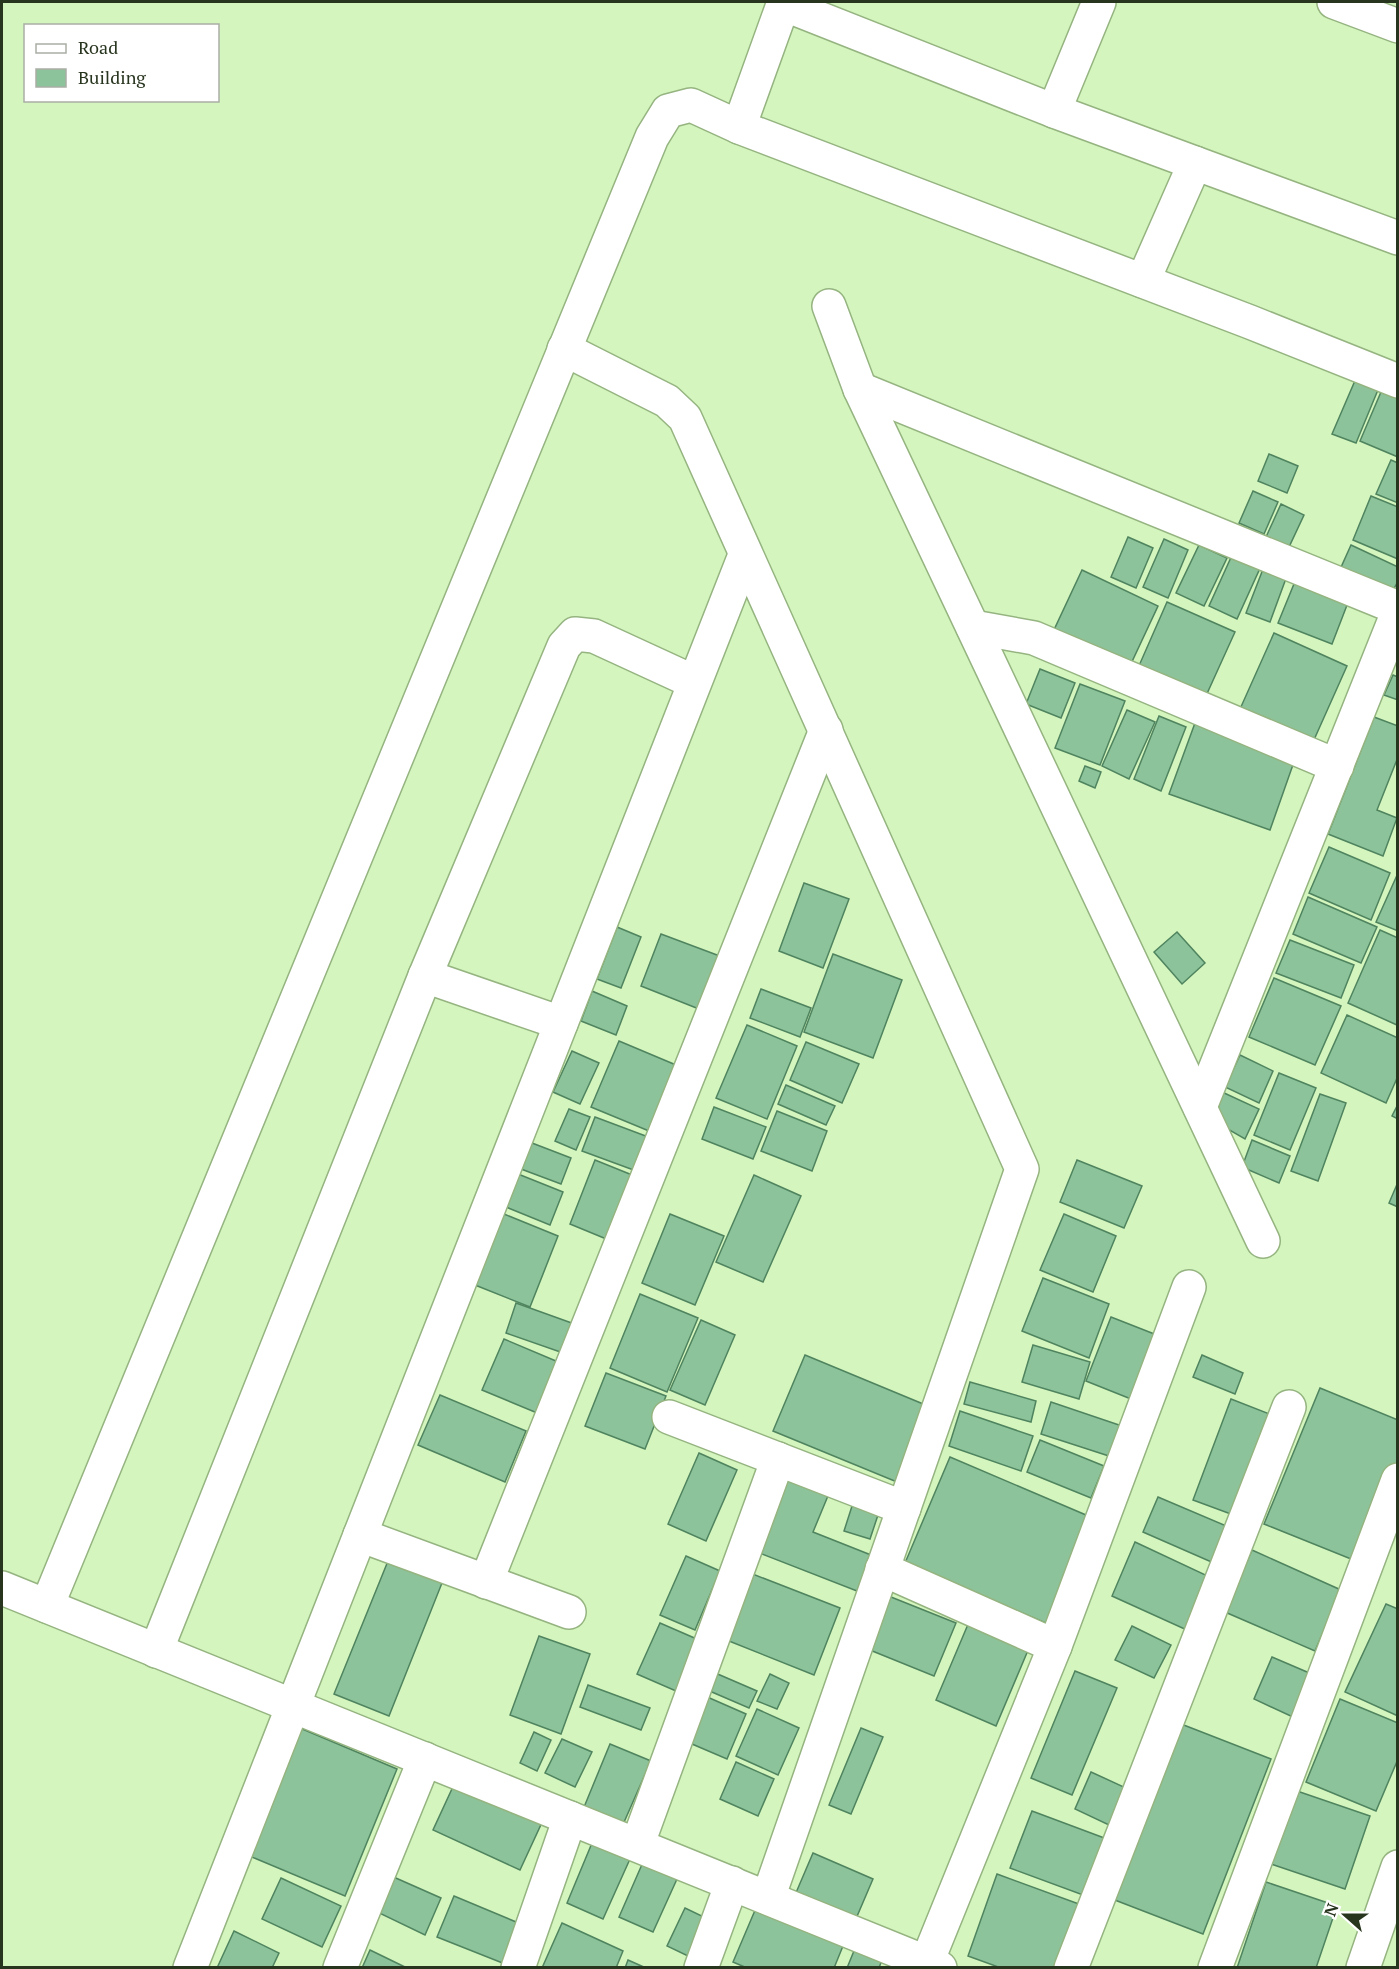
<svg xmlns="http://www.w3.org/2000/svg" width="1399" height="1969" viewBox="0 0 1399 1969" font-family="'PT Serif',serif">
<rect width="100%" height="100%" fill="#d4f5be"/>
<g fill="#8cc39b" stroke="#4f845f" stroke-width="1.5">
<path d="M1357,376L1380,385L1356,443L1332,434Z"/>
<path d="M1384,385L1398,391V457L1360,441Z"/>
<path d="M1269,454L1298,466L1287,493L1258,481Z"/>
<path d="M1391,460L1398,463V503L1376,494Z"/>
<path d="M1253,491L1278,502L1264,534L1239,523Z"/>
<path d="M1371,496L1398,507V559L1353,540Z"/>
<path d="M1281,504L1304,515L1289,547L1266,537Z"/>
<path d="M1128,537L1153,548L1136,588L1111,577Z"/>
<path d="M1164,539L1188,550L1168,598L1143,587Z"/>
<path d="M1199,545L1227,558L1204,606L1176,593Z"/>
<path d="M1351,545L1398,567V581L1389,598L1338,574Z"/>
<path d="M1233,553L1261,566L1237,619L1209,606Z"/>
<path d="M1265,564L1288,573L1270,622L1246,613Z"/>
<path d="M1082,570L1158,606L1129,668L1053,632Z"/>
<path d="M1296,579L1349,600L1332,644L1278,623Z"/>
<path d="M1167,602L1235,632L1205,698L1138,668Z"/>
<path d="M1274,633L1347,666L1313,742L1240,709Z"/>
<path d="M1040,669L1075,683L1061,718L1026,704Z"/>
<path d="M1393,675L1398,677V700L1384,695Z"/>
<path d="M1080,684L1125,701L1100,765L1055,748Z"/>
<path d="M1127,710L1155,722L1129,779L1102,766Z"/>
<path d="M1159,716L1186,727L1161,791L1134,779Z"/>
<path d="M1374,717L1398,726V757L1377,810L1397,818L1383,856L1328,834Z"/>
<path d="M1195,723L1295,759L1270,830L1169,794Z"/>
<path d="M1085,766L1101,772L1095,788L1079,781Z"/>
<path d="M1329,847L1390,873L1371,920L1309,893Z"/>
<path d="M1398,873V931L1376,922Z"/>
<path d="M804,883L849,899L823,968L779,951Z"/>
<path d="M1308,897L1377,927L1361,963L1293,934Z"/>
<path d="M617,927L641,937L621,988L597,979Z"/>
<path d="M1380,930L1398,938L1397,1025L1348,1003Z"/>
<path d="M1177,932L1205,963L1182,984L1154,952Z"/>
<path d="M661,934L725,958L704,1011L641,986Z"/>
<path d="M1290,940L1354,965L1341,998L1276,973Z"/>
<path d="M833,954L902,980L873,1058L804,1032Z"/>
<path d="M1274,978L1341,1006L1315,1065L1249,1037Z"/>
<path d="M761,989L811,1008L800,1037L750,1018Z"/>
<path d="M592,991L627,1006L616,1035L581,1021Z"/>
<path d="M1347,1015L1398,1038V1076L1386,1103L1321,1073Z"/>
<path d="M747,1025L797,1046L767,1119L716,1098Z"/>
<path d="M619,1041L676,1065L649,1131L591,1107Z"/>
<path d="M806,1042L859,1064L842,1103L790,1080Z"/>
<path d="M572,1051L599,1063L580,1104L553,1092Z"/>
<path d="M1240,1055L1273,1071L1259,1103L1225,1087Z"/>
<path d="M1279,1073L1316,1088L1290,1150L1254,1135Z"/>
<path d="M786,1085L835,1106L826,1125L778,1104Z"/>
<path d="M1222,1092L1259,1109L1245,1139L1212,1120Z"/>
<path d="M1320,1094L1346,1103L1318,1181L1291,1171Z"/>
<path d="M1398,1104V1119L1392,1116Z"/>
<path d="M714,1107L766,1127L753,1159L702,1139Z"/>
<path d="M569,1109L590,1117L576,1150L555,1141Z"/>
<path d="M777,1111L827,1131L812,1171L761,1151Z"/>
<path d="M595,1117L651,1138L639,1172L582,1151Z"/>
<path d="M1252,1140L1290,1156L1279,1183L1242,1167Z"/>
<path d="M532,1143L571,1158L561,1184L521,1169Z"/>
<path d="M595,1160L642,1179L616,1243L570,1224Z"/>
<path d="M1077,1160L1142,1186L1124,1228L1060,1202Z"/>
<path d="M518,1174L563,1192L550,1225L506,1207Z"/>
<path d="M754,1175L801,1196L763,1282L716,1262Z"/>
<path d="M1398,1182V1207L1389,1203Z"/>
<path d="M504,1214L558,1236L530,1307L475,1285Z"/>
<path d="M670,1214L724,1236L695,1305L642,1283Z"/>
<path d="M1064,1214L1116,1236L1093,1292L1040,1270Z"/>
<path d="M1043,1278L1109,1304L1089,1358L1022,1331Z"/>
<path d="M640,1294L698,1318L667,1392L610,1368Z"/>
<path d="M516,1303L580,1326L569,1355L506,1333Z"/>
<path d="M1111,1317L1167,1339L1141,1403L1086,1381Z"/>
<path d="M701,1320L735,1335L705,1405L670,1390Z"/>
<path d="M504,1339L563,1364L542,1415L482,1390Z"/>
<path d="M1033,1345L1090,1362L1079,1399L1022,1382Z"/>
<path d="M805,1355L928,1406L897,1482L773,1431Z"/>
<path d="M1202,1355L1243,1373L1235,1394L1193,1377Z"/>
<path d="M606,1373L666,1396L645,1449L585,1426Z"/>
<path d="M970,1382L1036,1401L1031,1422L964,1404Z"/>
<path d="M1320,1388L1398,1420V1460L1356,1561L1264,1524Z"/>
<path d="M440,1395L526,1431L505,1482L418,1445Z"/>
<path d="M1231,1399L1277,1417L1239,1517L1193,1500Z"/>
<path d="M1051,1402L1122,1426L1112,1457L1041,1434Z"/>
<path d="M960,1411L1033,1436L1021,1471L949,1446Z"/>
<path d="M1040,1440L1104,1466L1091,1498L1027,1472Z"/>
<path d="M699,1453L737,1470L706,1541L668,1524Z"/>
<path d="M950,1457L1093,1518L1048,1624L905,1563Z"/>
<path d="M788,1475L830,1491L813,1532L871,1555L857,1591L757,1552Z"/>
<path d="M1158,1497L1231,1528L1216,1564L1143,1532Z"/>
<path d="M853,1503L879,1512L870,1539L844,1531Z"/>
<path d="M1135,1542L1212,1578L1189,1631L1112,1596Z"/>
<path d="M1252,1550L1341,1590L1315,1651L1225,1612Z"/>
<path d="M686,1556L720,1571L695,1630L660,1615Z"/>
<path d="M388,1561L442,1583L389,1716L334,1694Z"/>
<path d="M750,1573L840,1608L814,1675L724,1639Z"/>
<path d="M881,1593L956,1623L934,1676L860,1646Z"/>
<path d="M1386,1604L1398,1609V1716L1345,1692Z"/>
<path d="M969,1622L1029,1648L996,1726L936,1700Z"/>
<path d="M660,1623L699,1640L676,1691L637,1674Z"/>
<path d="M1132,1626L1171,1645L1154,1678L1115,1660Z"/>
<path d="M539,1636L590,1654L561,1734L510,1715Z"/>
<path d="M1272,1657L1314,1675L1295,1718L1254,1699Z"/>
<path d="M1075,1671L1117,1688L1072,1795L1031,1778Z"/>
<path d="M713,1672L757,1691L749,1708L705,1689Z"/>
<path d="M770,1674L789,1683L777,1709L757,1701Z"/>
<path d="M588,1685L650,1708L641,1730L580,1707Z"/>
<path d="M705,1696L746,1714L727,1759L685,1741Z"/>
<path d="M1340,1699L1398,1723V1759L1376,1811L1306,1782Z"/>
<path d="M757,1709L799,1728L778,1775L736,1756Z"/>
<path d="M1176,1722L1271,1759L1203,1934L1107,1897Z"/>
<path d="M300,1728L397,1769L345,1896L247,1855Z"/>
<path d="M861,1728L883,1737L851,1814L829,1805Z"/>
<path d="M534,1732L551,1740L537,1771L520,1763Z"/>
<path d="M562,1739L592,1752L575,1787L545,1773Z"/>
<path d="M610,1744L651,1761L621,1829L582,1812Z"/>
<path d="M736,1762L774,1779L758,1816L720,1799Z"/>
<path d="M1091,1772L1126,1788L1109,1825L1075,1809Z"/>
<path d="M457,1778L544,1818L520,1870L433,1830Z"/>
<path d="M1297,1791L1370,1816L1345,1889L1271,1864Z"/>
<path d="M1032,1811L1115,1842L1094,1899L1010,1868Z"/>
<path d="M592,1843L630,1859L603,1919L567,1903Z"/>
<path d="M647,1853L682,1868L653,1932L619,1917Z"/>
<path d="M813,1853L873,1879L855,1921L795,1895Z"/>
<path d="M997,1874L1087,1907L1065,1968H1001L968,1956Z"/>
<path d="M389,1875L441,1898L425,1935L373,1910Z"/>
<path d="M281,1878L341,1906L322,1947L262,1919Z"/>
<path d="M1266,1882L1337,1906L1316,1968H1237Z"/>
<path d="M454,1896L521,1924L505,1964L437,1937Z"/>
<path d="M685,1908L706,1918L688,1956L667,1946Z"/>
<path d="M756,1908L843,1946L834,1968H747L733,1962Z"/>
<path d="M562,1923L623,1951L616,1968H542Z"/>
<path d="M234,1931L279,1953L272,1968H217Z"/>
<path d="M856,1946L883,1957L879,1968H847Z"/>
<path d="M370,1950L407,1968H362Z"/>
<path d="M628,1960L646,1968H625Z"/>
</g>
<g fill="none" stroke-linecap="round" stroke-linejoin="round">
<g stroke="#95b480" stroke-width="36">
<g id="minor">
<path d="M1334,2L1398,26"/>
<path d="M783,4L1054,111L1398,238"/>
<path d="M1054,111L1099,2"/>
<path d="M739,127L784,2"/>
<path d="M1143,281L1195,163"/>
<path d="M829,306L860,389L1263,1241"/>
<path d="M564,349L667,401L685,418L1022,1169L768,1898"/>
<path d="M860,389L1398,608"/>
<path d="M973,627L1034,638L1337,766"/>
<path d="M425,976L561,1023"/>
<path d="M1200,1107L1398,612"/>
<path d="M669,1417L904,1508"/>
<path d="M360,1535L569,1612"/>
<path d="M882,1569L1055,1646"/>
<path d="M486,1582L826,730"/>
<path d="M2,1588L940,1968"/>
<path d="M47,1606L652,137L668,111L691,105L739,127L1250,322L1398,381"/>
<path d="M156,1651L425,976L564,646L575,634L594,636L694,682"/>
<path d="M638,1843L778,1459"/>
<path d="M927,1962L1055,1646L1189,1287"/>
<path d="M190,1968L745,555"/>
<path d="M340,1968L425,1759"/>
<path d="M518,1968L570,1818"/>
<path d="M701,1968L732,1883"/>
<path d="M1071,1968L1289,1407"/>
<path d="M1215,1968L1398,1480"/>
<path d="M1363,1968L1398,1867"/>
</g>
</g>
<use href="#minor" stroke="#fff" stroke-width="33"/>
</g>
<rect width="1399" height="1969" fill="none" stroke="#27341e" stroke-width="6"/>
<rect x="24" y="24" width="195" height="78" fill="#ffffff" stroke="#a9aea5" stroke-width="1.5"/>
<rect x="36" y="44" width="30" height="9" fill="#ffffff" stroke="#a9aea5" stroke-width="1.5"/>
<text x="78" y="54" font-size="18" fill="#27341e">Road</text>
<rect x="36" y="69" width="30" height="18" fill="#8cc39b" stroke="#a9aea5" stroke-width="1.5"/>
<text x="78" y="84" font-size="18" fill="#27341e">Building</text>
<g transform="translate(1345 1915) rotate(291)" stroke="#ffffff" stroke-width="4.5" paint-order="stroke">
<path d="M0-4.5L10 22L0 15L-10 22Z" fill="#27341e"/>
<text y="-9" font-size="16" font-weight="bold" text-anchor="middle" fill="#27341e">N</text>
</g>
</svg>
